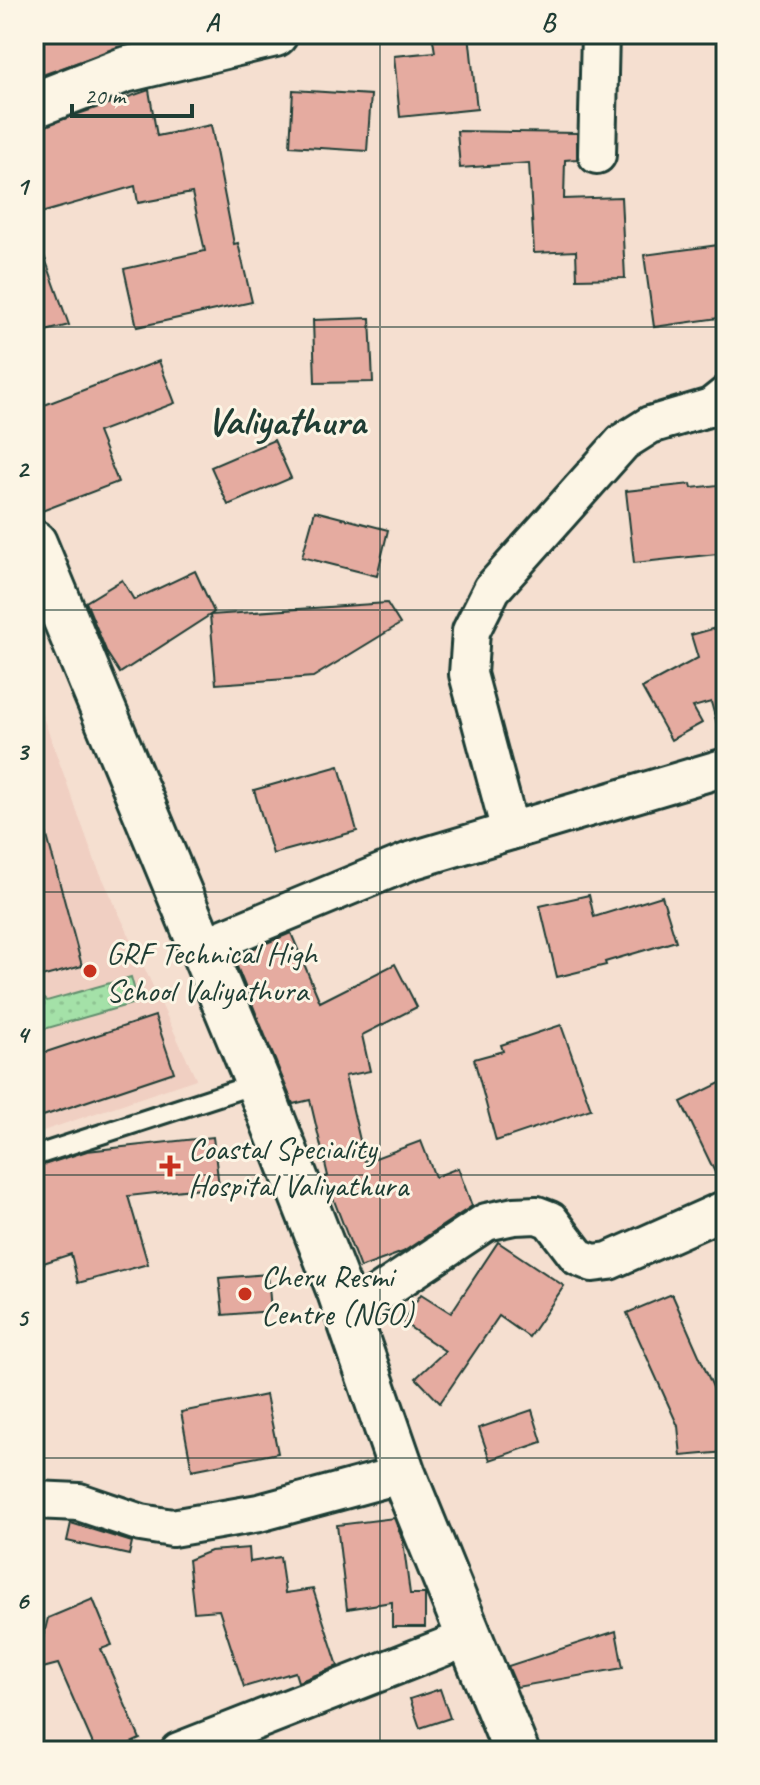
<svg xmlns="http://www.w3.org/2000/svg" width="760" height="1785" viewBox="0 0 760 1785" font-family="Caveat,sans-serif">
<defs>
<pattern id="grass-dots" width="8" height="8" patternUnits="userSpaceOnUse" patternTransform="scale(2)"><rect width="8" height="8" fill="#a4e1a8"/><path d="M2 2h.1M6 6h.1" fill="none" stroke="#8dc291" stroke-width="1.8" stroke-linecap="round"/></pattern>
</defs>
<rect width="100%" height="100%" fill="#f5dfd0"/>
<filter id="ink" filterUnits="userSpaceOnUse"><feTurbulence type="fractalNoise" baseFrequency=".0125" numOctaves="2"/><feDisplacementMap in="SourceGraphic" scale="16" xChannelSelector="R" yChannelSelector="G"/><feConvolveMatrix kernelMatrix="1 2 1 2 8 2 1 2 1" color-interpolation-filters="sRGB"/></filter>
<g filter="url(#ink)">
<path fill="#f0cfc2" d="M34,692L96,864L196,1079L34,1134Z"/>
<path fill="url(#grass-dots)" stroke="#628f6e" stroke-width="2" d="M131,977L138,1002L34,1032V989L47,1001Z"/>
<g fill="#e5aba0" stroke="#1f3d34" stroke-width="2">
<path d="M34,34H139L140,40L34,78Z"/>
<path d="M432,34H469L477,109L400,117L394,56L435,52Z"/>
<path d="M149,90L157,136L211,125L234,244L238,243L252,302L137,327L124,269L205,251L192,193L138,203L135,186L34,215V129Z"/>
<path d="M293,90L371,95L367,151L290,146Z"/>
<path d="M457,131L577,133V159L565,160L564,199L621,197L625,278L577,279L576,251L534,253L529,163L460,168Z"/>
<path d="M38,239L69,325L34,334V240Z"/>
<path d="M726,244V317L654,327L644,255Z"/>
<path d="M370,318L373,382L315,383L313,320Z"/>
<path d="M159,361L175,403L98,432L118,482L34,514V409Z"/>
<path d="M274,440L291,478L228,505L211,467Z"/>
<path d="M691,484L692,488L726,484V553L634,563L626,491Z"/>
<path d="M315,511L388,530L377,576L302,557Z"/>
<path d="M195,571L214,612L210,615L387,603L400,624L313,677L216,684L210,615L120,673L107,653L86,602L122,580L134,600Z"/>
<path d="M726,625V723L717,724L711,702L693,707L702,723L671,740L642,688L698,658L691,635Z"/>
<path d="M339,766L357,831L273,854L254,790Z"/>
<path d="M44,825L82,966L34,979V826Z"/>
<path d="M589,895L594,917L662,896L676,941L605,962L606,965L557,977L540,906Z"/>
<path d="M291,933L320,1002L395,964L417,1007L362,1035L370,1071L345,1076L365,1162L421,1141L435,1177L458,1168L472,1206L403,1252L360,1268L325,1177L328,1176L310,1100L293,1104L233,957Z"/>
<path d="M155,1016L174,1072L34,1119V1056Z"/>
<path d="M561,1025L591,1109L496,1141L474,1059L503,1051L501,1045Z"/>
<path d="M726,1080V1188L723,1189L681,1102Z"/>
<path d="M213,1137L219,1186L128,1196L148,1264L78,1283L71,1254L34,1266V1168L87,1151Z"/>
<path d="M498,1242L564,1286L529,1337L499,1316L440,1403L416,1378L445,1351L402,1322L421,1294L451,1313Z"/>
<path d="M268,1274L271,1311L223,1315L219,1278Z"/>
<path d="M672,1294L716,1394L726,1393V1452L681,1456L678,1426L627,1313Z"/>
<path d="M266,1395L278,1453L192,1470L181,1412Z"/>
<path d="M532,1410L542,1442L490,1460L479,1428Z"/>
<path d="M394,1518L403,1541L410,1594H425V1627H392V1602L347,1609L337,1525Z"/>
<path d="M71,1523L132,1542L129,1555L67,1541Z"/>
<path d="M249,1548L250,1562L280,1557L285,1593L313,1589L338,1666L298,1682L295,1672L244,1687L219,1610L194,1612L188,1560L210,1551Z"/>
<path d="M93,1599L112,1645L101,1649L140,1739L113,1751H96L58,1664L35,1670L48,1618Z"/>
<path d="M616,1631L623,1668L517,1687L508,1666Z"/>
<path d="M440,1689L450,1718L420,1728L410,1699Z"/>
</g>
<g fill="none" stroke-linecap="round" stroke-linejoin="round">
<g stroke="#1f3d34" stroke-width="24">
<path id="lane" d="M34,1156L258,1083"/>
</g>
<g stroke="#1f3d34" stroke-width="42">
<g id="street">
<path d="M597,155L600,34"/>
<path d="M510,831L468,674L471,631L492,589L623,442L650,425L711,407L726,395"/>
<path d="M200,948L410,861L726,767"/>
<path d="M348,1314L486,1222L514,1216L537,1215L550,1220L578,1257L593,1263L609,1261L726,1209"/>
<path d="M34,1500L79,1502L141,1523L172,1528L259,1513L403,1474"/>
<path d="M179,1751L470,1637"/>
</g>
</g>
<g stroke="#1f3d34" stroke-width="50">
<g id="secondary">
<path d="M34,105L124,70L275,34"/>
<path d="M34,543L258,1083L340,1292L403,1474L516,1751"/>
</g>
</g>
<use href="#lane" stroke="#fcf5e5" stroke-width="18"/>
<use href="#street" stroke="#fcf5e5" stroke-width="36"/>
<use href="#secondary" stroke="#fcf5e5" stroke-width="44"/>
</g>
</g>
<path fill="none" stroke="#1f3d34" stroke-width="2" stroke-opacity="0.55" d="M380,34V1751M34,327H726M34,610H726M34,892H726M34,1175H726M34,1458H726"/>
<g fill="#c8321e" stroke="#fcf5e5" stroke-width="3">
<circle cx="90" cy="971" r="8"/>
<path d="M166 1154h8v8h8v8h-8v8h-8v-8h-8v-8h8z"/>
<circle cx="245" cy="1294" r="8"/>
</g>
<g text-anchor="middle" dominant-baseline="central" stroke-width="6" stroke-linejoin="round" paint-order="stroke">
<g font-size="32" fill="#1f3d34" stroke="#fcf5e5" text-anchor="start">
<text x="106" y="953">GRF Technical High<tspan x="106" dy="37">School Valiyathura</tspan></text>
<text x="188" y="1148">Coastal Speciality<tspan x="188" dy="37">Hospital Valiyathura</tspan></text>
<text x="261" y="1276">Cheru Resmi<tspan x="261" dy="37">Centre (NGO)</tspan></text>
</g>
<g font-size="40" font-weight="bold" fill="#1f3d34" stroke="#fcf5e5">
<text x="286" y="421">Valiyathura</text>
</g>
</g>
<rect width="760" height="1785" fill="none" stroke="#fcf5e5" stroke-width="88"/>
<path d="M72 104v12h120v-12" fill="none" stroke="#1f3d34" stroke-width="4"/>
<text x="84" y="104" font-size="24" fill="#1f3d34" stroke="#fcf5e5" stroke-width="6" paint-order="stroke">20 m</text>
<rect x="44" y="44" width="672" height="1697" fill="none" stroke="#1f3d34" stroke-width="3"/>
<g font-size="26" text-anchor="middle" font-weight="bold" fill="#1f3d34">
<text x="212" y="31">A</text>
<text x="548" y="31">B</text>
<text x="22" y="195">1</text>
<text x="22" y="477">2</text>
<text x="22" y="760">3</text>
<text x="22" y="1043">4</text>
<text x="22" y="1326">5</text>
<text x="22" y="1609">6</text>
</g>
</svg>
